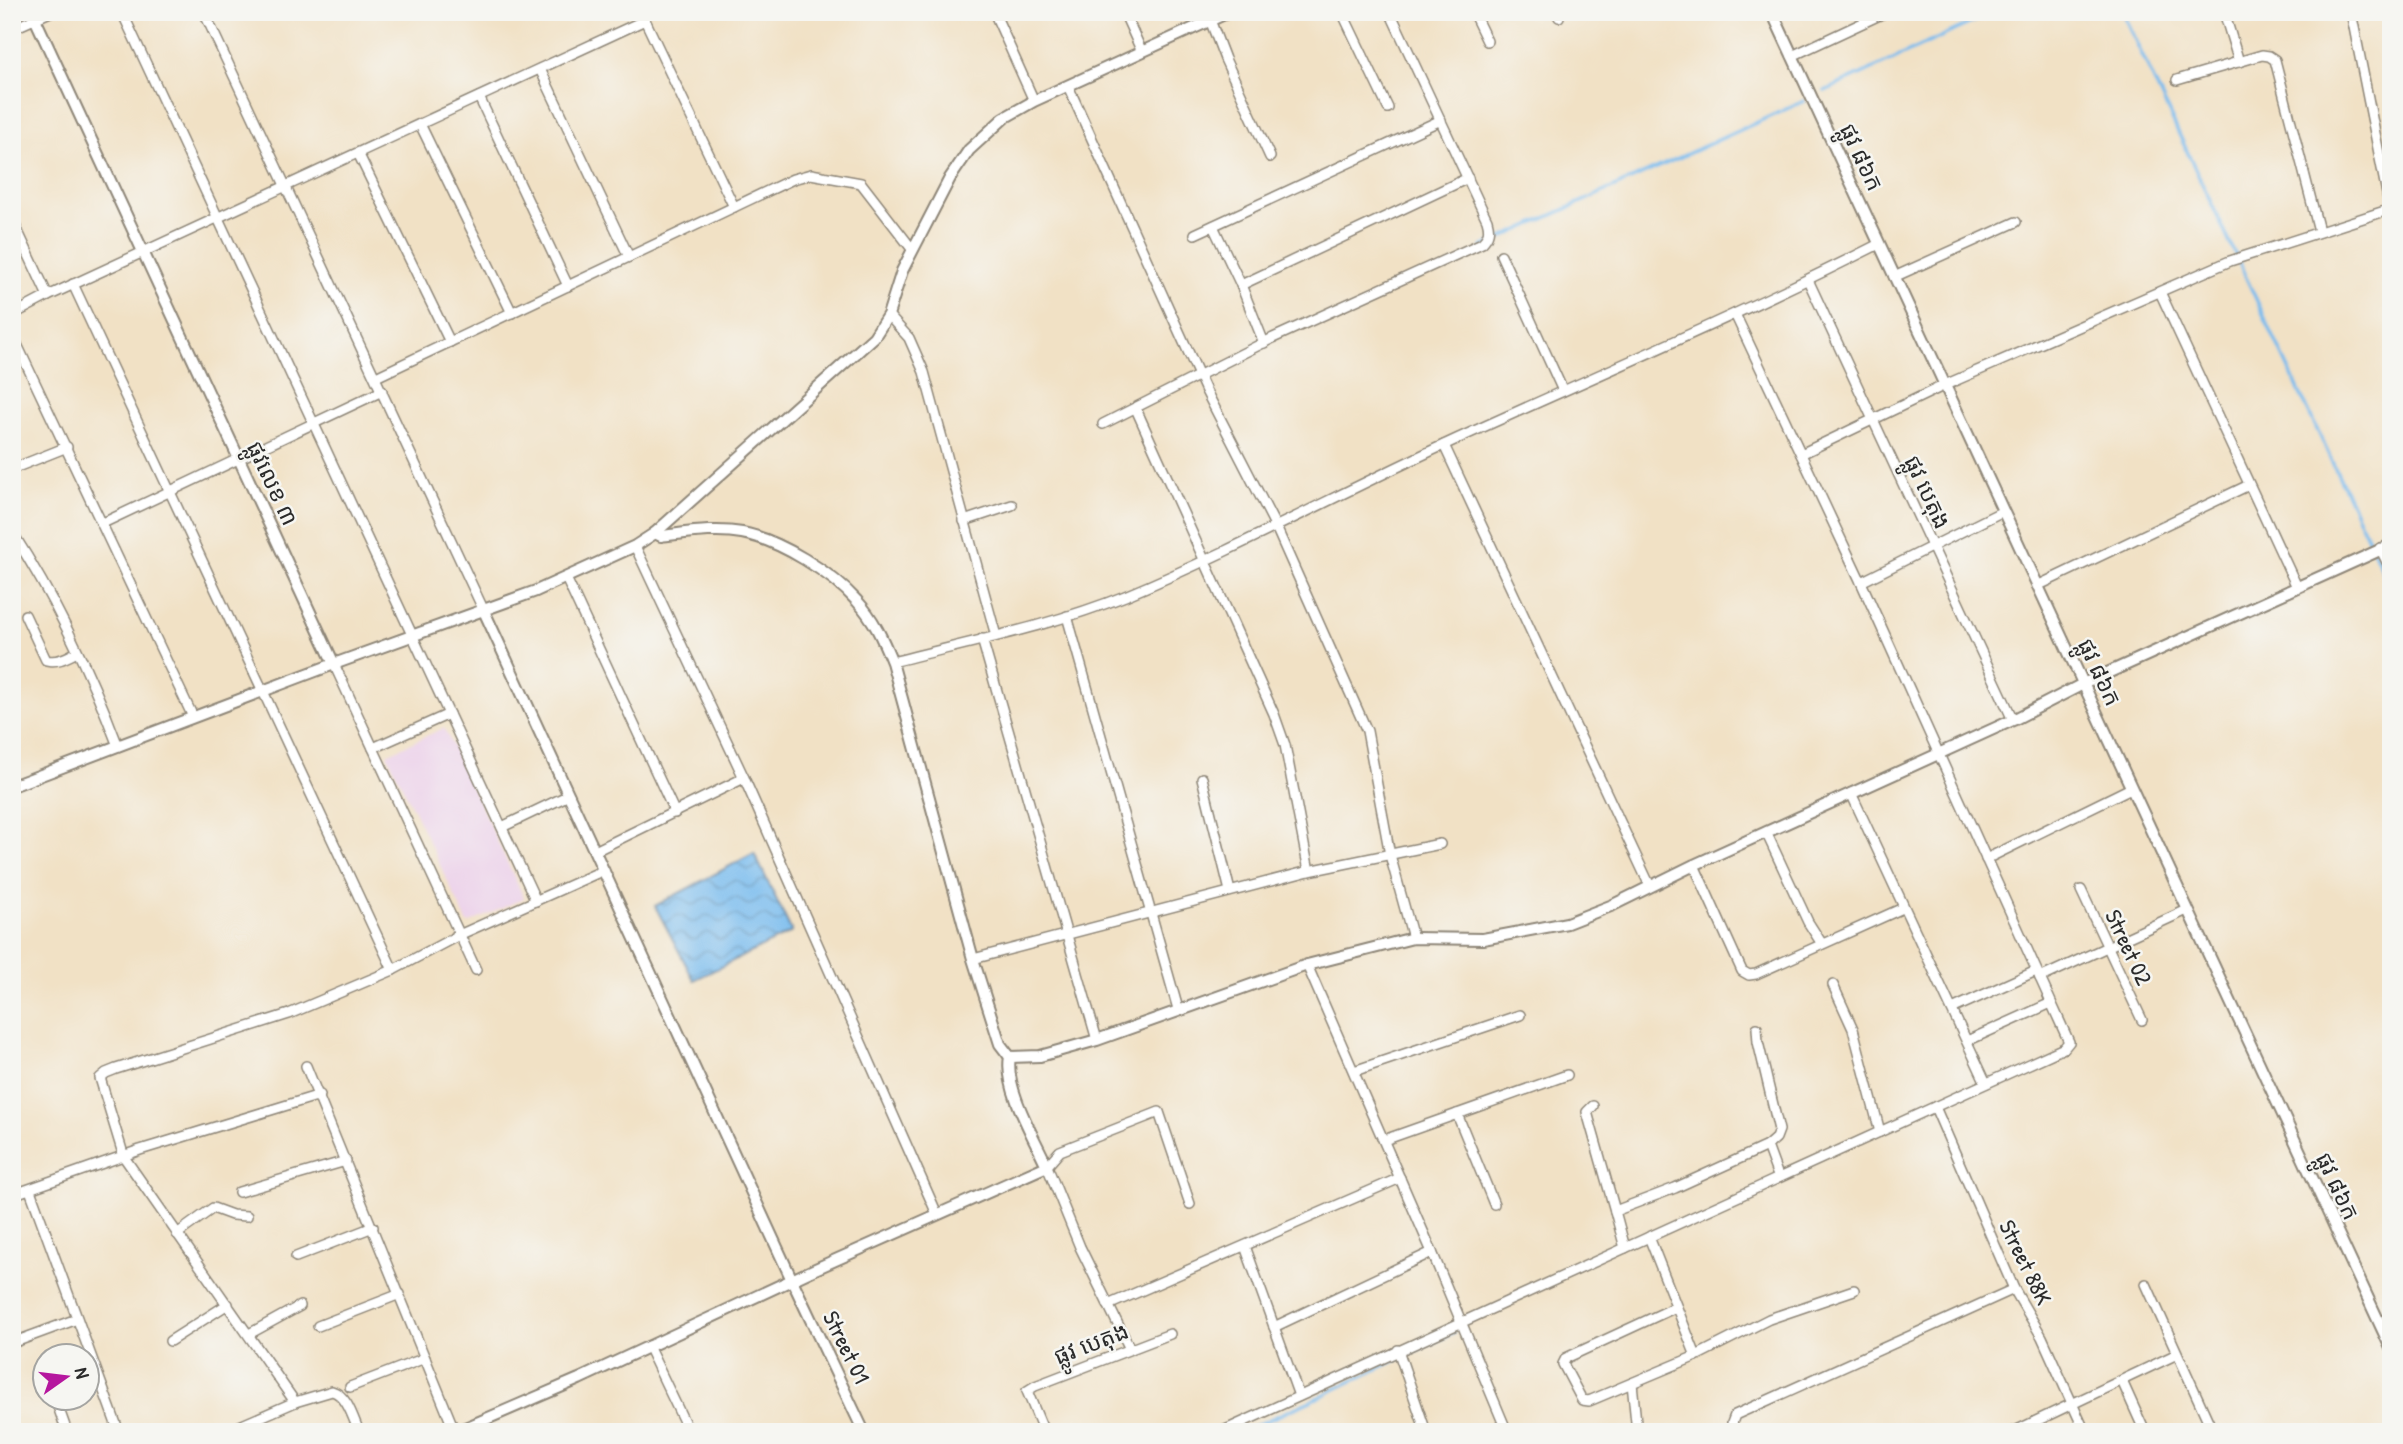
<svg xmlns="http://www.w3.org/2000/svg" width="2403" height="1444" viewBox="0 0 2403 1444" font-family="'Patrick Hand','Noto Sans Khmer',sans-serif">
<defs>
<pattern id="water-waves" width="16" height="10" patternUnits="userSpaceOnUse" patternTransform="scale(1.75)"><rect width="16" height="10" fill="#78bbee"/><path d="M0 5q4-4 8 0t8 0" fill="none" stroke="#6398c1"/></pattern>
</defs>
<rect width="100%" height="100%" fill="#f6f6f2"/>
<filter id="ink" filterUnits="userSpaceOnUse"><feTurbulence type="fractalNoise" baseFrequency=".0143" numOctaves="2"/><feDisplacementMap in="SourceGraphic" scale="14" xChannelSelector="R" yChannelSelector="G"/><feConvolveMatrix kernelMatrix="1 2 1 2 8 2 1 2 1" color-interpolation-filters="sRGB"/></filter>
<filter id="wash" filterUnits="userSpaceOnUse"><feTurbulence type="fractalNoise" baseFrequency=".00686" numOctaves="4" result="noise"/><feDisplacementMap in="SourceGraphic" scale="28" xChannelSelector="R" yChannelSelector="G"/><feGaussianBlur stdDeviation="1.57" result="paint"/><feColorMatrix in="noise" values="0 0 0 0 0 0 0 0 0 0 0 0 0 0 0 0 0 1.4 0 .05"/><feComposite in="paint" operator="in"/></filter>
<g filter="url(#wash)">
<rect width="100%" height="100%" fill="#f1e1c5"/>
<path fill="#ecd1ea" d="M444,728L524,898L468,924L387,754Z"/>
<path fill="url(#water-waves)" stroke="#52738c" stroke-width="2" d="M754,853L792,932L694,980L655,906Z"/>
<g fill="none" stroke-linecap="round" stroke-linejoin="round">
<g stroke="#78bbee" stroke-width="3.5">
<path d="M2122,12L2391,588"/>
<path d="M1825,91L1994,12"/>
<path d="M1482,247L1804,101"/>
<path d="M1241,1432L1315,1399L1454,1332"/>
</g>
</g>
</g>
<g filter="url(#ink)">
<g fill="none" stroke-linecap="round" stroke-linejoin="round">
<g stroke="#8e8678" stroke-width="12">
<g id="minor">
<path d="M122,12L536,901"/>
<path d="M204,12L484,611"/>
<path d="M994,12L1034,101"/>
<path d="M1124,12L1142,52"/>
<path d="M1207,12L1225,59L1270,157"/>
<path d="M1342,12L1388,108"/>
<path d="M1473,12L1487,41"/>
<path d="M1557,12L1559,17"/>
<path d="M2224,12L2239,62"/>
<path d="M2351,12L2390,209"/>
<path d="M12,29L50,12"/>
<path d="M1792,56L1886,12"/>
<path d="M540,69L629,257"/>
<path d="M2177,80L2262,55L2269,56L2275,60L2319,231"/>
<path d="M1068,86L1206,391L1276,527L1367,731L1390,855L1413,938"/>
<path d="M479,97L568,286"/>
<path d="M420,124L512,313"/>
<path d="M358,153L450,342"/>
<path d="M12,219L48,296"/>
<path d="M1213,226L1241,285L1264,343"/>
<path d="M1195,234L1441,120"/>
<path d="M1501,255L1563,391"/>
<path d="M1894,277L2016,222"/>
<path d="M1808,280L2013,720"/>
<path d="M73,284L393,970"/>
<path d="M1241,285L1468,178"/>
<path d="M2160,292L2297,587"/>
<path d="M12,315L48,296L645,20L734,207"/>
<path d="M888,315L909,338L924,372L996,636"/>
<path d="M12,334L193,717"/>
<path d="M376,377L793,179L811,174L861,183L912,249"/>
<path d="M1136,409L1274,714L1285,745L1309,871"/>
<path d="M1103,424L1273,338L1482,243C1489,236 1490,230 1487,220L1390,12"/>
<path d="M1444,445L1650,886"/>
<path d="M1801,454L1945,385L2230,261L2391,209"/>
<path d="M12,469L67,447"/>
<path d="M964,521L1012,505"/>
<path d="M103,523L382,391"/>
<path d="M12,532C55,599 90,672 118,746"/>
<path d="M635,546L744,778L937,1214"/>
<path d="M2380,548L2391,570"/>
<path d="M566,578L675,813"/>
<path d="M1861,582L2003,511"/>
<path d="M2037,586L2249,485"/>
<path d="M25,615L46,660C58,663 67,657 77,652"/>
<path d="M1067,616L1178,1009"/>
<path d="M982,639L1097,1040"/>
<path d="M892,662C970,642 1051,626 1125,596C1235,550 1340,493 1448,443C1592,377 1738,316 1879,244"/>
<path d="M334,664L476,970"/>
<path d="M373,748L449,714"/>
<path d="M1202,778L1230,891"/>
<path d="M1851,793L1986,1083"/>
<path d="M502,827L569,795"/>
<path d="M1766,832L1808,922L1822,944"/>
<path d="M595,851L744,778"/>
<path d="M1986,859L2131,788"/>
<path d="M1694,865L1742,971L1749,975L1756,974L1903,908"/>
<path d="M2081,890L2142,1020"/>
<path d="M973,959L1309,871L1440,844"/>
<path d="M1307,965L1432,1252L1507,1432"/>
<path d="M2040,978L2187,910"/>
<path d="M1833,985L1853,1029L1880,1132"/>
<path d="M1952,1009L2036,971"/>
<path d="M1757,1028L1758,1042L1779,1130L1776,1138L1767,1146L1778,1176"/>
<path d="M1967,1041L2051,1003"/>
<path d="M306,1066L455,1432"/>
<path d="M1354,1071L1520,1015"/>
<path d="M1593,1106L1587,1112L1615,1211"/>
<path d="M1935,1107L2014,1289L2042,1337L2085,1432"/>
<path d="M1457,1114L1494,1204"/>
<path d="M1384,1140L1567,1075"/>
<path d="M30,1190L119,1432"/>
<path d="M239,1192L346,1161"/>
<path d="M12,1195L140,1150L320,1095"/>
<path d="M177,1234L213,1208L232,1215L247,1216"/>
<path d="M1649,1237L1696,1356"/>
<path d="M1245,1246L1299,1396"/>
<path d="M1625,1248L1615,1211L1675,1188L1767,1146"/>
<path d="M296,1257L373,1227"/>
<path d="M2146,1284L2213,1432"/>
<path d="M1108,1305L1400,1178"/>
<path d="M1676,1307L1566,1358L1563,1364L1582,1400L1589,1401L1696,1356L1769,1319L1854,1290"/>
<path d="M318,1326L400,1294"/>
<path d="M1274,1327L1432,1252"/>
<path d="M249,1334L300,1306"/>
<path d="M170,1341L228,1304"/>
<path d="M12,1343L77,1319"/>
<path d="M648,1346L689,1432"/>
<path d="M1130,1349L1080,1247L1047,1166L1060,1151L1159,1112L1190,1204"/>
<path d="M1398,1350L1426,1432"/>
<path d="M2122,1381L2145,1432"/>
<path d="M1632,1383L1637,1432"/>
<path d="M350,1387L425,1358"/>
<path d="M40,1390L46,1393"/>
<path d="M55,1398L67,1432"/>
<path d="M295,1402L124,1157L100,1078L106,1073L116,1069L289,1014L393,970L459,935L604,870"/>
<path d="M226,1432L295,1402L332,1391C347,1395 353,1418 359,1432"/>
<path d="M1044,1432L1027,1391L1035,1386L1170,1334"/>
<path d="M1221,1432L2064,1048L2069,1042L1861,582L1735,314"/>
<path d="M1735,1432L1732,1423L1735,1415L2014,1289"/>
<path d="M1823,1432L1827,1431"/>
<path d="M2013,1432L2177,1354"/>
</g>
</g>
<g stroke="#8e8678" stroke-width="14">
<g id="tertiary">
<path d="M32,12L334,664"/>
<path d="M1772,12L2391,1348"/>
<path d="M655,533L661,536C688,533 715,528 742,533C780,540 832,573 857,601C874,619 883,640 892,662L973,959L1000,1044L1010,1057L1040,1056L1097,1040L1307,965L1413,938L1483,939L1567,923L1613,905L1694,865L2013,720L2083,684L2391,545"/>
<path d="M484,611L792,1280L864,1432"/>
<path d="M12,786L334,664L536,591L635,546L655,533L874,337L888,315L902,271L950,178L969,150L1004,118L1034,101L1229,12"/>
<path d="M456,1432L579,1379L813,1270L1047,1166C1034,1137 1004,1088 1010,1057"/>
</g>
</g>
<use href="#minor" stroke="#fff" stroke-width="9"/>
<use href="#tertiary" stroke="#fff" stroke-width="10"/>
</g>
</g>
<g text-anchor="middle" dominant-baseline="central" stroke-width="5" stroke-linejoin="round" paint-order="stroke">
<g font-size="23" fill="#2b2b2b" stroke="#f6f6f2">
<text transform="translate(1862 157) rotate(65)">ផ្លូវ ៨៦ក</text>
<text transform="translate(273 483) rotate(65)">ផ្លូវលេខ ៣</text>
<text transform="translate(1928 492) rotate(65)">ផ្លូវ បេតុង</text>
<text transform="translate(2100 672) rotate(65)">ផ្លូវ ៨៦ក</text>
<text transform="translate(2129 947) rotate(65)">Street 02</text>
<text transform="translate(2338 1186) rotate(65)">ផ្លូវ ៨៦ក</text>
<text transform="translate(2026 1262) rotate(64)">Street 88K</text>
<text transform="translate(1091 1343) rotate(-21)">ផ្លូវ បេតុង</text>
<text transform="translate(847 1347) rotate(64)">Street 01</text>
</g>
</g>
<rect width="2403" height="1444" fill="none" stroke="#f6f6f2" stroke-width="42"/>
<g transform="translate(66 1377) rotate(76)"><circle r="33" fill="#f6f6f2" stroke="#a5a5a2" stroke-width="2"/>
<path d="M0-5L12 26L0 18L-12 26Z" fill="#b5179e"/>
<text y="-10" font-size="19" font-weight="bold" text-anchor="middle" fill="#2b2b2b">N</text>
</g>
</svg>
